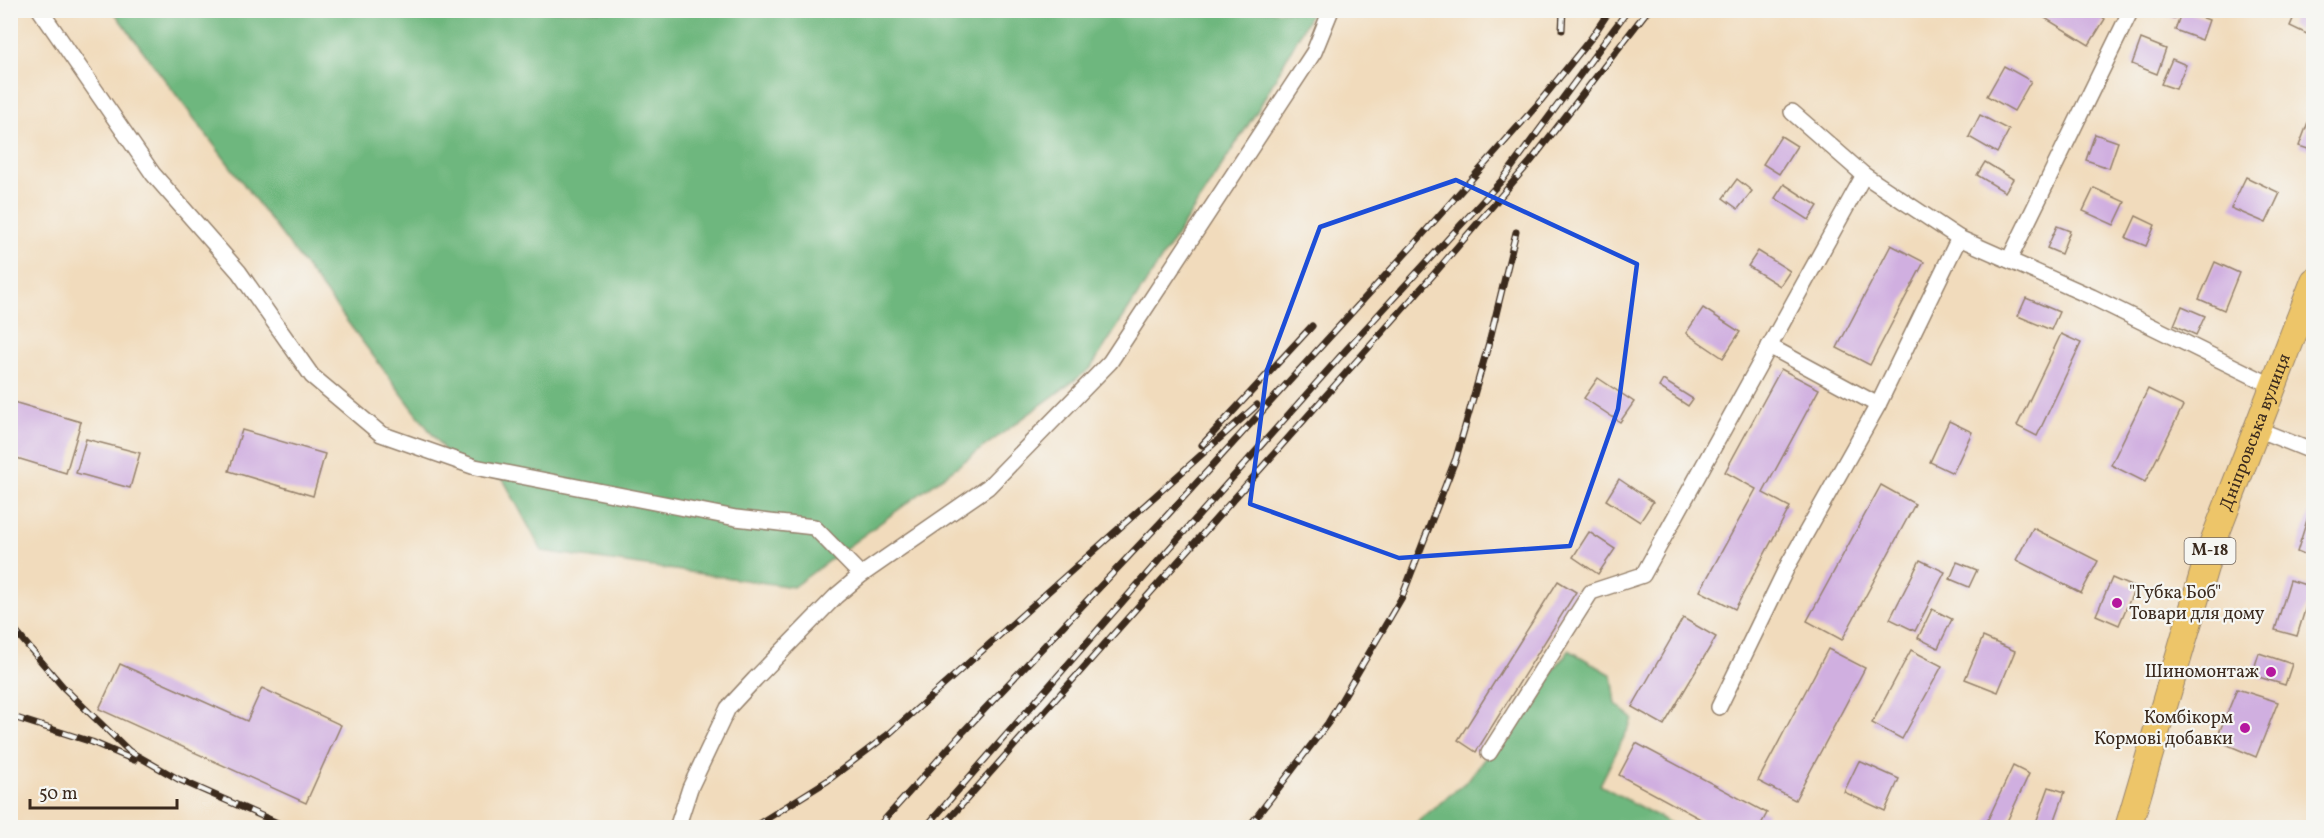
<svg xmlns="http://www.w3.org/2000/svg" width="2324" height="838" viewBox="0 0 2324 838" font-family="Vollkorn,serif">
<rect width="100%" height="100%" fill="#f6f6f2"/>
<filter id="ink" filterUnits="userSpaceOnUse"><feTurbulence type="fractalNoise" baseFrequency=".0167" numOctaves="2"/><feDisplacementMap in="SourceGraphic" scale="12" xChannelSelector="R" yChannelSelector="G"/><feConvolveMatrix kernelMatrix="1 2 1 2 8 2 1 2 1" color-interpolation-filters="sRGB"/></filter>
<filter id="wash" filterUnits="userSpaceOnUse"><feTurbulence type="fractalNoise" baseFrequency=".008" numOctaves="4" result="noise"/><feDisplacementMap in="SourceGraphic" scale="24" xChannelSelector="R" yChannelSelector="G"/><feGaussianBlur stdDeviation="1.35" result="paint"/><feColorMatrix in="noise" values="0 0 0 0 0 0 0 0 0 0 0 0 0 0 0 0 0 1.4 0 .05"/><feComposite in="paint" operator="in"/></filter>
<g filter="url(#wash)">
<rect width="100%" height="100%" fill="#f1dbbc"/>
<g fill="#6eb77e" stroke="#54704e" stroke-width="1.5">
<path d="M113,11H1311L1307,21L1259,108L1090,369L793,587L542,551L503,479L460,471Z"/>
<path d="M1569,650L1612,675L1616,704L1633,719L1600,785L1677,827L1410,828L1468,780Z"/>
</g>
<g id="blocks">
<g fill="#d0afe0">
<path d="M2043,10H2092L2105,19L2089,45L2040,15Z"/>
<path d="M2155,10H2179L2175,19Z"/>
<path d="M2182,10L2209,20L2202,40L2175,30Z"/>
<path d="M2297,10H2314V30L2311,36L2290,26Z"/>
<path d="M2141,39L2166,49L2157,74L2132,64Z"/>
<path d="M2172,59L2186,65L2176,89L2161,84Z"/>
<path d="M2004,66L2031,81L2014,111L1987,96Z"/>
<path d="M2313,109H2314V151L2299,146Z"/>
<path d="M1980,115L2009,130L1997,153L1969,137Z"/>
<path d="M2095,134L2118,142L2109,168L2086,160Z"/>
<path d="M1781,136L1797,146L1779,174L1763,164Z"/>
<path d="M1985,162L2013,179L2005,192L1977,175Z"/>
<path d="M2246,177L2280,193L2266,223L2231,208Z"/>
<path d="M1737,179L1752,191L1738,209L1723,198Z"/>
<path d="M1784,184L1818,206L1809,220L1775,198Z"/>
<path d="M2094,188L2125,202L2114,225L2083,211Z"/>
<path d="M2136,216L2155,225L2146,246L2126,238Z"/>
<path d="M2057,226L2070,231L2061,254L2047,248Z"/>
<path d="M1891,245L1924,262L1870,365L1837,348Z"/>
<path d="M1758,251L1790,271L1780,286L1748,266Z"/>
<path d="M2215,262L2239,273L2224,310L2199,299Z"/>
<path d="M2026,298L2059,312L2051,330L2018,316Z"/>
<path d="M2182,306L2205,316L2196,335L2174,325Z"/>
<path d="M1703,308L1740,332L1723,358L1686,333Z"/>
<path d="M2061,334L2081,343L2037,436L2017,426Z"/>
<path d="M1781,369L1819,389L1763,493L1790,507L1735,609L1700,591L1756,489L1725,472Z"/>
<path d="M1598,378L1634,402L1620,422L1584,398Z"/>
<path d="M1663,380L1693,399L1688,406L1659,387Z"/>
<path d="M2148,389L2183,406L2145,482L2111,465Z"/>
<path d="M10,401L81,422L66,473L10,456Z"/>
<path d="M1949,421L1972,432L1953,473L1930,462Z"/>
<path d="M242,430L325,454L313,496L229,471Z"/>
<path d="M86,439L140,453L130,488L76,473Z"/>
<path d="M1619,479L1653,502L1640,522L1606,500Z"/>
<path d="M1881,485L1915,504L1842,640L1807,621Z"/>
<path d="M2313,501H2314V559L2297,552Z"/>
<path d="M2033,528L2098,561L2081,593L2016,560Z"/>
<path d="M1589,532L1615,549L1598,574L1573,557Z"/>
<path d="M1920,560L1945,572L1915,631L1890,619Z"/>
<path d="M1957,562L1977,570L1969,587L1950,579Z"/>
<path d="M2112,578L2135,588L2119,625L2096,615Z"/>
<path d="M2290,580L2312,587L2297,636L2275,630Z"/>
<path d="M1558,581L1576,592L1476,752L1458,740Z"/>
<path d="M1932,609L1952,619L1938,648L1918,638Z"/>
<path d="M1683,618L1716,637L1664,725L1632,707Z"/>
<path d="M1983,637L2015,651L1998,692L1965,679Z"/>
<path d="M1828,649L1865,668L1795,800L1758,781Z"/>
<path d="M1911,650L1942,666L1902,739L1872,723Z"/>
<path d="M2259,653L2292,664L2285,685L2252,675Z"/>
<path d="M120,664L247,721L262,688L341,725L306,803L99,709Z"/>
<path d="M2237,689L2278,702L2256,757L2216,740Z"/>
<path d="M1636,743L1767,813L1759,828H1717L1619,775Z"/>
<path d="M1859,761L1899,779L1885,811L1844,792Z"/>
<path d="M2013,766L2029,774L2004,828H1984Z"/>
<path d="M2049,787L2065,792L2052,828H2034Z"/>
</g>
</g>
</g>
<g filter="url(#ink)">
<use href="#blocks" fill-opacity="0" stroke="#96826d" stroke-width="1.5"/>
<g fill="none" stroke-linecap="round" stroke-linejoin="round">
<g stroke="#96826d" stroke-width="18">
<g id="minor">
<path d="M40,10L153,174L239,272L312,376L381,434L475,467L736,518L814,527L861,575"/>
<path d="M1792,112L1864,175L1959,238L2092,297L2273,386"/>
<path d="M2009,260L2131,10"/>
<path d="M1769,346L1878,405"/>
<path d="M2257,429L2314,452"/>
<path d="M1719,707L1788,565L1878,405L1959,238"/>
<path d="M1489,753L1591,592L1643,575L1864,175"/>
<path d="M677,828L690,788L728,708L755,679L836,596L861,575L988,487L1110,362L1314,52L1331,10"/>
</g>
</g>
<g stroke="#96826d" stroke-width="28">
<g id="trunk">
<path id="s1" d="M2128,828L2210,550L2314,281"/>
</g>
</g>
<use href="#minor" stroke="#fff" stroke-width="15"/>
<use href="#trunk" stroke="#edc569" stroke-width="26"/>
<g stroke="#3b2a1e" stroke-width="7">
<g id="rail">
<path d="M1562,30L1563,10"/>
<path d="M1202,445L1312,326"/>
<path d="M10,625L64,688L129,751L178,779L289,828"/>
<path d="M10,716L92,742L134,760"/>
<path d="M752,828L827,781L890,733L1257,405"/>
<path d="M877,828L964,731L1162,521L1415,243L1538,104L1592,37L1610,10"/>
<path d="M925,828L1152,568L1345,351L1503,179L1628,10"/>
<path d="M941,828L1434,274L1531,161L1648,10"/>
<path d="M1248,828L1328,723L1402,597L1456,458L1490,339L1516,232"/>
</g>
</g>
<use href="#rail" stroke="#f6f6f2" stroke-width="4.5" stroke-dasharray="14" stroke-linecap="butt"/>
</g>
</g>
<path fill="none" stroke="#1d4ed8" stroke-width="4.5" stroke-linejoin="round" d="M1456,180L1637,264L1618,409L1570,546L1399,558L1250,504L1267,370L1320,227Z"/>
<g fill="#b5179e" stroke="#f6f6f2" stroke-width="2">
<circle cx="2117" cy="603" r="6"/>
<circle cx="2271" cy="672" r="6"/>
<circle cx="2245" cy="728" r="6"/>
</g>
<g text-anchor="middle" dominant-baseline="central" stroke-width="4.5" stroke-linejoin="round" paint-order="stroke">
<rect fill="#f6f6f2" stroke="#73675e" stroke-width="1.5" x="2184.5" y="538" width="51" height="26" rx="4.5"/>
<g font-size="16" font-weight="bold" fill="#3b2a1e">
<text x="2210" y="551">М-18</text>
</g>
<g font-size="18" fill="#3b2a1e" stroke="#f6f6f2">
<text stroke="none"><textPath href="#s1" startOffset="416">Дніпровська вулиця</textPath></text>
</g>
<g font-size="18" fill="#3b2a1e" stroke="#f6f6f2" text-anchor="end">
<text x="2129" y="593" text-anchor="start">"Губка Боб"<tspan x="2129" dy="21">Товари для дому</tspan></text>
<text x="2259" y="672">Шиномонтаж</text>
<text x="2233" y="718">Комбікорм<tspan x="2233" dy="21">Кормові добавки</tspan></text>
</g>
</g>
<rect width="2324" height="838" fill="none" stroke="#f6f6f2" stroke-width="36"/>
<path d="M30 799v9h147v-9" fill="none" stroke="#3b2a1e" stroke-width="3"/>
<text x="39" y="799" font-size="18" fill="#3b2a1e" stroke="#f6f6f2" stroke-width="4.5" paint-order="stroke">50 m</text>
</svg>
